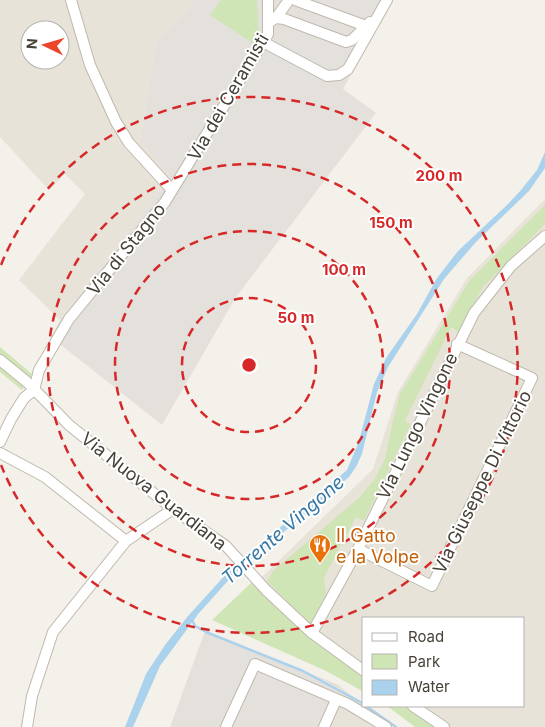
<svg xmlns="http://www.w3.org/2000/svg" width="545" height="727" viewBox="0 0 545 727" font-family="Inter,sans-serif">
<rect width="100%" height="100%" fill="#f4f1ea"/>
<g fill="#e7e3d8" fill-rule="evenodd">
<path d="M0,0H188L193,4L156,43L140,140L170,178L60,320L19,280L85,194L65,174L49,190L0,137ZM30,30H60V60H30Z"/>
<path d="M545,199V727H448L416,706H524V618H364V668L317,633L261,578L373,469L398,392L467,278Z"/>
<path d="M339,685L364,706L393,727H322Z"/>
</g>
<g fill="#e4e0db">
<path d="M188,0H393L343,89L376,113L236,297L162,425L51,337L60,320L170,178L140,140L156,43L193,4Z"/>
<path d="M205,631L339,685L322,727H170Z"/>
</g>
<g fill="#d0e5b6">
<path d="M221,0H257L259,35L254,44L210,15Z"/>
<path d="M545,205V224L483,287L458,332L451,327L405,421L411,424L364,521L356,517L324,578L326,594L310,624L267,581L273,571L360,497L374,480L385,459L394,416L400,394L470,280Z"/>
<path d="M0,347L32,374L22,390L0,372Z"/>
<path d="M251,583L299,628L316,642L364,673V692L326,671L212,620Z"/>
<path d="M387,706H411L440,727H415Z"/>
</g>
<path fill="#abd2ec" d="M545,152V168L529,191L476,242L444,279L388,367L377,392L362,454L356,467L349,477L235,573L199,613L160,666L133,727H125L146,674L165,645L188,616L227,573L347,470L359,441L374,384L386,358L417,314L437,278L458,251L508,204L521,190L537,170Z"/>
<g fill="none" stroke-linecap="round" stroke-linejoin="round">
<g stroke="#abd2ec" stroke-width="2.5">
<path d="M192,620L195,626L206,632L303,671L364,704"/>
<path d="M366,706L396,727"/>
</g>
<g stroke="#bfb8ad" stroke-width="12">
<g id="street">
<path d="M71,0L90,65L116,122L129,143L172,190"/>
<path d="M295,0L366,26L370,22"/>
<path d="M276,18L289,0"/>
<path d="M268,23L276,18L284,19L346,42L352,40L366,26"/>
<path d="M263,42L327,76L339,75L348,69L387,0"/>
<path d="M0,360L27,382L69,425L173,509L226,546L266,590L312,633L364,671"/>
<path d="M0,442L11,419L24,398L34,390L39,370L69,319L165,202L263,42L268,34V0"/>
<path d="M0,453L45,477L126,541"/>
<path d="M358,549L432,586L532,378L457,344"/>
<path d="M312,633L358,549L474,313L511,266L545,236"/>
<path d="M413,706L444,727"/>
<path d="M27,727L32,696L53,632L126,541L173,509"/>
<path d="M226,727L255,664L348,704L386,727"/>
<path d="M324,727L336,700"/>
</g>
</g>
<use href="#street" stroke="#fff" stroke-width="10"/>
</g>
<g fill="none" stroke="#d62828" stroke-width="2.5" stroke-dasharray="9 6">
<circle cx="249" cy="365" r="67"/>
<circle cx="249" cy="365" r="134"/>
<circle cx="249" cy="365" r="201"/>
<path d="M1 265A268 268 0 1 1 1 465"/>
</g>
<defs>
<g id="restaurant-pin" transform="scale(1.125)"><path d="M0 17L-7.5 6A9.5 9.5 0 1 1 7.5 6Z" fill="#e8710a" stroke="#fff"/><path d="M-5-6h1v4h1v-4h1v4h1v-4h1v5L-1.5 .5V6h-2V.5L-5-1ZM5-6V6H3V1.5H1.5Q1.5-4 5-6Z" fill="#fff"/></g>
</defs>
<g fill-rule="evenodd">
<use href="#restaurant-pin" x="320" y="545"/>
</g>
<g text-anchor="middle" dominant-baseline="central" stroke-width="4" stroke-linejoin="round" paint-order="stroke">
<g font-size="18" fill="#474138" stroke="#fff">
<text transform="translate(228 97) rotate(-60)">Via dei Ceramisti</text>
<text transform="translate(126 249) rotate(-51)">Via di Stagno</text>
<text transform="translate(417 426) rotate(-64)">Via Lungo Vingone</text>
<text transform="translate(482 482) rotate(-64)">Via Giuseppe Di Vittorio</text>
<text transform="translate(154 491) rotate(38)">Via Nuova Guardiana</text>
</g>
<g font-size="18" fill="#c56008" stroke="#fff" text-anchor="start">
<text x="336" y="535">Il Gatto<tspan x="336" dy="21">e la Volpe</tspan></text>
</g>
<g font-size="19" font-style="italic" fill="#3678a5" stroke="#fff">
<text transform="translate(283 530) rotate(-41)">Torrente Vingone</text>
</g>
</g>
<circle cx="249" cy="365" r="8" fill="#d62828" stroke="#fff" stroke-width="2.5"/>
<g font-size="15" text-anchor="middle" font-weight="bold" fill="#d62828" stroke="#fff" stroke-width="4" stroke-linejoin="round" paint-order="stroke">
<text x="439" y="181">200 m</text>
<text x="391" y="228">150 m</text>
<text x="344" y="275">100 m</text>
<text x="296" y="323">50 m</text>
</g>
<rect x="362" y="617" width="162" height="90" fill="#ffffff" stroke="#b5b3af"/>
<rect x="372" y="633" width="25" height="8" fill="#ffffff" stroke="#b5b3af"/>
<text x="408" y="642" font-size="15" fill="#474138">Road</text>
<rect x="372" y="654" width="25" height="15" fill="#d0e5b6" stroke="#b5b3af"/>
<text x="408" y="667" font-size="15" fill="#474138">Park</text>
<rect x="372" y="680" width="25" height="15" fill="#abd2ec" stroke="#b5b3af"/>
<text x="408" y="692" font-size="15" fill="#474138">Water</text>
<g transform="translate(45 45) rotate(275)"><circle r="24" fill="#ffffff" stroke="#b5b3af"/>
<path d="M0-4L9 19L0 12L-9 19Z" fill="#ec4429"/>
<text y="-8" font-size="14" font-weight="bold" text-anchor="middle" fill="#474138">N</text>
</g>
</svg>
